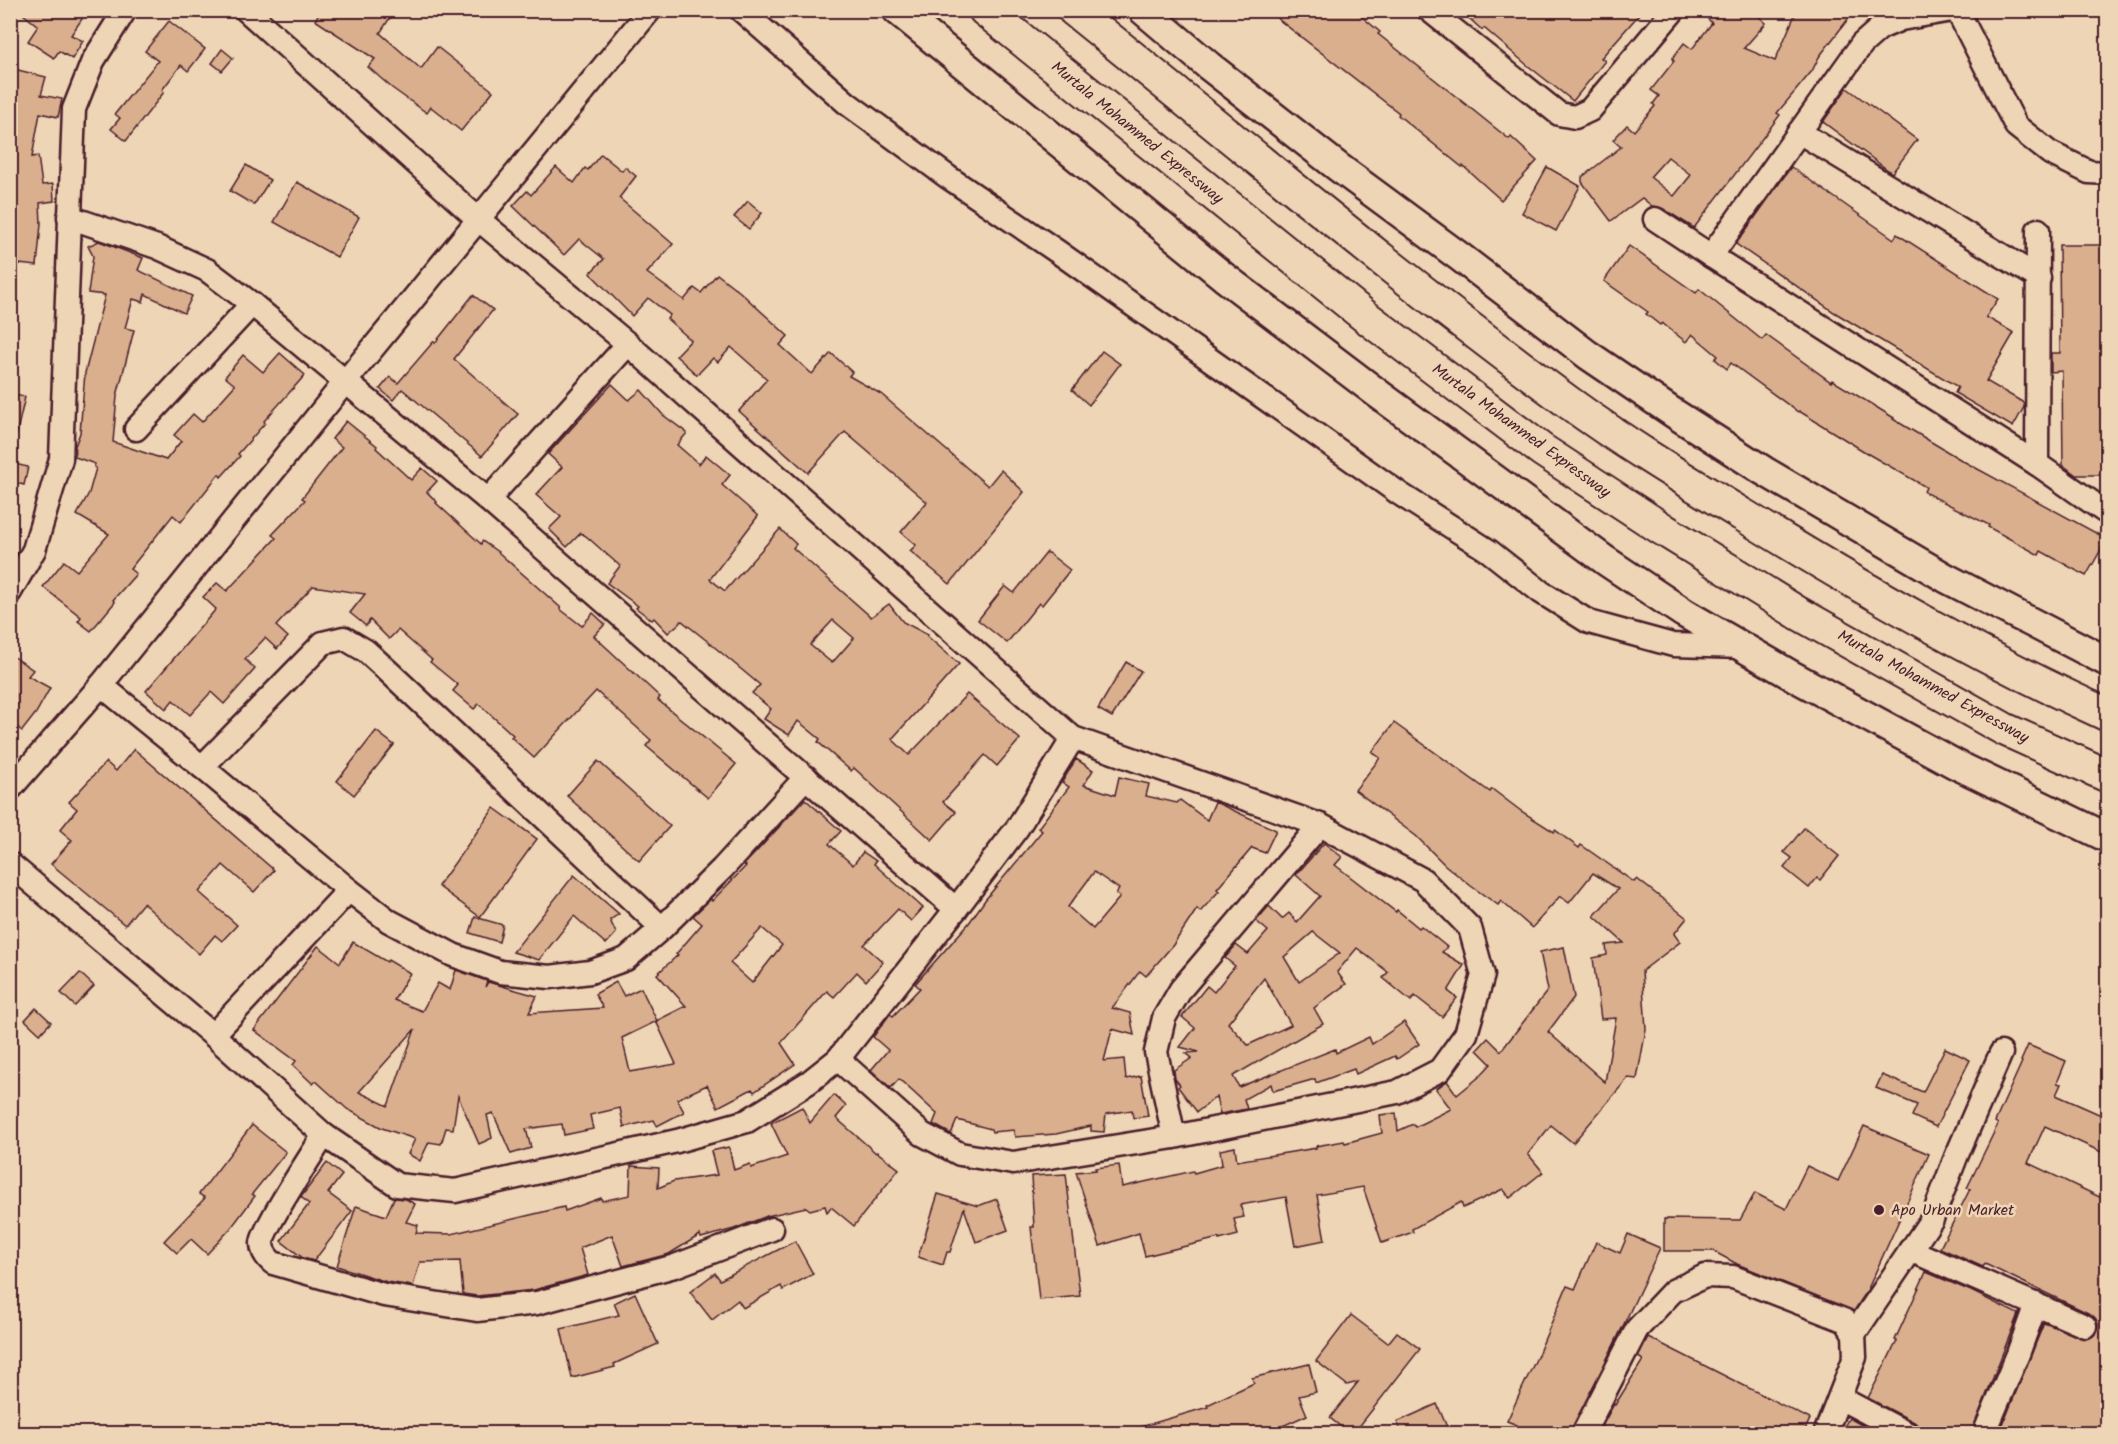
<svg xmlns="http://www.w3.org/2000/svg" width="2118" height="1444" viewBox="0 0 2118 1444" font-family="Kalam,sans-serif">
<rect width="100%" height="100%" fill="#edd5b5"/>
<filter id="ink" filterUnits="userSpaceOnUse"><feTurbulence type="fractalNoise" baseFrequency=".0167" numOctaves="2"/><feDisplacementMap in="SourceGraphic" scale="12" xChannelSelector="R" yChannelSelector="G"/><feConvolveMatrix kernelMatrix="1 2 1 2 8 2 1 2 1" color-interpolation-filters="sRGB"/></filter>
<g filter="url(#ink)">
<g fill="#daaf8e" stroke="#4a1f2b" stroke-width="1.5" fill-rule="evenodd">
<path d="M18,10H88L71,35L83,41L72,59L59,51L54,58L28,41L38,26Z"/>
<path d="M321,10H395L380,33L421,69L437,47L493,91L461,131L431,107L427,113L392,88L368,67L375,59L315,20Z"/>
<path d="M1285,10H1354L1380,32L1378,34L1509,139L1511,137L1537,161L1501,200L1463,166L1462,167L1398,115L1399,113L1278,19Z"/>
<path d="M1460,10H1643L1601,58L1605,61L1573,101L1527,65L1484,28L1482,30Z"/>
<path d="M1699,10H1752L1766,23L1744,48L1775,61L1797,10H1855L1819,57L1812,71L1777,113L1780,115L1694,228L1662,208L1652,206L1642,198L1611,221L1582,182V177L1621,147L1613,140L1627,125L1634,131L1655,106L1653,104L1659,96L1651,90L1674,61L1672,59L1684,43L1692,49L1712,23ZM1668,157L1691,175L1674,196L1650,177Z"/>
<path d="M169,21L205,49L188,71L181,65L162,90L164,92L126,141L111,129L120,118L115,114L158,61L145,51Z"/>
<path d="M222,49L233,58L222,71L212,63Z"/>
<path d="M10,68L46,77L41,95L62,99L58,117L40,113L32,157L38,156L42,185L53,184L54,201L40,203L41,224L37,266L10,263V235L17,236L10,162Z"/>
<path d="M1847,88L1917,140L1892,173L1823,122Z"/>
<path d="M601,154L622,171L625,167L636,176L619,198L673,244L647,273L684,300L694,288L701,293L717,274L740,292L788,336L780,345L812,374L831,353L852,372L849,376L881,394L988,486L1001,470L1024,492L950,584L910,551L916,545L901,532L927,502L845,432L808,473L739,411L767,379L731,347L718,362L713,358L697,375L676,356L691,340L667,319L670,315L648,298L632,316L590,273L604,259L579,239L564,255L513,206L527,191L531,195L556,167L574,183L585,168L588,170Z"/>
<path d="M246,165L270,180L254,205L230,191Z"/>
<path d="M1547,167L1580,186L1556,231L1522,213Z"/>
<path d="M1791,167L1894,239L1897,234L1998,299L1986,317L2014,333L1986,381L2024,403V407L2013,427L1955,393L1958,387L1834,312L1736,244Z"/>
<path d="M297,182L359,217L337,257L274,222Z"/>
<path d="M748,201L762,213L749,229L734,217Z"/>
<path d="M99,241L143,258L138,270L192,296L184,313L145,294L143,302L133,299L125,328L134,330L117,396L113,442L166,460L181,441L174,435L193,414L202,422L235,385L225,377L243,355L263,372L280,353L305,375L264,421L265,423L238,454L240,456L221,477L219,474L181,522L173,515L130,569L136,574L113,600L115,602L91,631L78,621L81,617L43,587L64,561L77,571L109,534L77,515L89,493L96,468L94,467L95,464L75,457V446L80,433L85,373L105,295L88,293L93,256L88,246Z"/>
<path d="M2059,245H2103L2104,475H2076L2063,465L2062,371L2051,372V353H2060Z"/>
<path d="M1629,246L1696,293L1699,289L1762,340L1766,335L1831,382L1832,380L1894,418L1893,419L1963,461L2107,539L2086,576L2041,551L2039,555L1988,527L1989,525L1924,492L1926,487L1870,455L1799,411L1798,412L1731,363L1727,369L1715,359L1718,356L1692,334L1686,342L1662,323L1660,325L1646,314L1648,312L1604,281Z"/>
<path d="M473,295L493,310L454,359L518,414L482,456L402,389L393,400L380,389L390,377L398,383L434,341L435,343Z"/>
<path d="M1102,351L1120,364L1089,405L1072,390Z"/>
<path d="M612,384L629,400L641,390L663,415L687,433L677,445L699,464L706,455L730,475L722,485L758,516L710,579L725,591L780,529L796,544L793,548L871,617L889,604L903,622L928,635L927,636L959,664L892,739L909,755L967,694L1020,739L997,766L985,755L943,802L956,812L932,840L854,768L851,771L818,742L820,739L798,721L789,735L764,719L771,709L752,693L760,685L706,640L682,621L668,633L654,618L652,620L636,608L638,606L607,583L620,566L586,536L581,533L567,547L549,529L561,517L536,495L562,467L548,454ZM833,620L854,638L832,663L810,645Z"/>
<path d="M10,394L25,397L16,436L10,435Z"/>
<path d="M346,421L377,446L376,448L411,480L422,468L437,481L427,492L437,502L436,503L481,544L482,541L498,552L561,608L560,609L582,626L593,613L605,624L594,636L660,697L658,700L736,764L708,798L646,746L651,740L596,691L534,758L511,737L513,735L479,704L474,709L453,691L458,685L430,662L432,660L398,630L389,639L370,620L366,626L350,613L365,594L313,586L276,626L288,637L277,649L265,638L245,659L255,669L224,704L211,692L190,715L173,700L166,709L146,691L216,609L203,597L217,583L227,591L276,538L272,535L305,500L302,498L342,447L332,439Z"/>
<path d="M10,463L28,467L24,485L10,481Z"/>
<path d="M1047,552L1070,570L1042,605L1039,603L1007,643L978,620L1005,586L1014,593Z"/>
<path d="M10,654L33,670L28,676L50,688L36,713L22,731L10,721Z"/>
<path d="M1126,662L1141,671L1112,717L1098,709Z"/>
<path d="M1394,723L1490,792L1492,789L1521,811L1554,832L1555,830L1579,848L1581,845L1634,882L1637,879L1687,918L1674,934L1680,942L1642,971L1646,1029L1637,1079L1628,1078L1573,1143L1551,1125L1528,1154L1543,1172L1510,1198L1503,1189L1463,1208L1461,1202L1412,1229L1413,1232L1382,1243L1363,1187L1317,1195L1325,1240L1295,1246L1286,1197L1240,1205L1244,1217L1234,1219L1238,1235L1219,1240V1238L1145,1256L1139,1233L1100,1246L1076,1172L1096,1170L1095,1168L1119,1165L1122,1187L1193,1171L1194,1173L1222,1165L1220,1150L1235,1147L1237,1161L1316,1148V1146L1344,1141L1345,1143L1382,1133L1380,1115L1396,1113L1398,1131L1413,1124L1415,1127L1451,1109L1436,1089L1447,1081L1457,1095L1479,1077L1491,1064L1477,1050L1488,1038L1501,1051L1548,990L1540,952L1564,947L1574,997L1548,1032L1605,1082L1616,1018L1601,1019L1593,958L1607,955L1606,945L1624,943L1594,916L1618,889L1593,873L1569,903L1560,896L1532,928L1501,901L1498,905L1471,886L1445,865L1416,836L1355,790L1380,758L1372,752Z"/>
<path d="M376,731L394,745L354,795L337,781Z"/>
<path d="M134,749L274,870L254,892L223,865L199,892L237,925L222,941L215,935L199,954L143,903L125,925L51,864L72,840L60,830L77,809L69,802L106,762L116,771Z"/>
<path d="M1076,759L1093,770L1084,785L1115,795L1119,777L1149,784L1146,796L1177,803L1180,800L1207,820L1215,802L1276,830L1265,853L1252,848L1217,889L1219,891L1200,912L1197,909L1173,945L1146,976L1140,971L1112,1008L1130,1013L1134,1035L1112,1029L1104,1061L1124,1059L1126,1079L1141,1076L1148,1116L1133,1118L1132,1110L1106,1114L1104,1132L1091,1131V1126L1056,1134L1015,1137L1014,1130L992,1132L991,1129L957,1120L951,1134L933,1124L937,1114L899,1079L891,1088L871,1070L888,1050L873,1037L890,1014L893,1016L920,988L915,984L969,923L985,900L1042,831L1038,828L1069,787L1062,782ZM1094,872L1119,889L1116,894L1120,897L1093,929L1068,907Z"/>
<path d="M598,761L670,826L639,861L567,796Z"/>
<path d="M805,799L841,831L829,844L853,865L863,852L876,861L874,864L923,908L911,921L898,909L864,945L883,962L866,981L857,972L834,997L827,991L781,1043L795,1064L754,1092L752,1089L718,1107L707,1085L677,1099L684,1112L657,1126L654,1120L624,1127L620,1108L590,1115L593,1129L564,1135L562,1124L526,1129L531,1148L511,1154L493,1113L487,1115L492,1138L479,1144L458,1096L453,1129L446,1128L441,1144L429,1142L420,1161L408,1154L415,1139L382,1128L347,1109L316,1081L313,1084L293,1065L296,1061L254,1030L318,946L340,963L353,942L387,962L388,960L410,973L394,1000L422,1011L438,983L450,990L456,970L487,981L485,987L488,982L537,996L529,1013L603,1008L595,994L616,982L624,996L641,988L657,1021L622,1038L630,1072L676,1064L656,1021L686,1006L657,974L678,955L676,954L702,924L693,916L711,899L712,901L746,866L744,865ZM762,928L782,945L752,983L730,963ZM415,1029L388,1106L359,1092Z"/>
<path d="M494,808L537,839L480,917L438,886Z"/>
<path d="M1804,828L1839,856L1820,880L1817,878L1809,888L1784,868L1792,858L1784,852Z"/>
<path d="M1324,843L1342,857L1335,865L1396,912L1397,910L1419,928L1421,926L1447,947L1442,952L1464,965L1448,991L1457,998L1442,1017L1415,996L1411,1001L1383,978L1388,972L1357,948L1337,972L1346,984L1314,1008L1323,1024L1233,1076L1239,1087L1335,1049L1336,1053L1369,1037L1372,1044L1404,1022L1419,1044L1397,1059L1395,1056L1356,1074L1354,1069L1316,1083L1315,1079L1273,1091L1271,1084L1244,1099L1247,1109L1220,1114L1216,1097L1197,1112L1178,1087L1180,1085L1175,1079L1174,1070L1192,1058L1186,1053L1199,1052L1180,1047L1195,1028L1182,1017L1207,986L1214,992L1235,966L1225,958L1236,945L1248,954L1268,931L1256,921L1269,906L1282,919L1289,913L1297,922L1320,896L1296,875ZM1313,932L1340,953L1299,982L1284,957ZM1264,978L1291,1025L1248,1045L1228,1023Z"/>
<path d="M574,875L619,914L610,920L616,933L606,944L574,916L539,960L513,952Z"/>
<path d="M475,917L503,925L499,942L470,933Z"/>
<path d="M80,973L94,986L75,1006L61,993Z"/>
<path d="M36,1008L51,1022L40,1034L25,1020Z"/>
<path d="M2028,1045L2066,1061L2057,1083L2061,1084L2056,1095L2108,1118V1155L2045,1126L2028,1163L2108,1201V1434H1999L2044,1323L2086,1339L2093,1336L2098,1331V1324L2095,1318L2090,1314L1985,1264L1983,1267L1940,1248L1965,1199L1970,1189L1967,1188L1998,1124L1995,1122L2022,1062L2021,1061Z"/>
<path d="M1945,1048L1970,1060L1936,1127L1912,1116L1917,1105L1876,1088L1882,1075L1923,1092Z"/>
<path d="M834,1095L846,1106L836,1118L876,1153L877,1152L899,1169L854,1226L831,1207L827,1212L825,1206L810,1210L806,1207L767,1216L734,1229L701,1238L700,1235L669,1254L623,1266L612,1235L580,1248L588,1275L534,1290L477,1296L463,1294L460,1261L420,1262L413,1286L387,1282L337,1266L356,1206L386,1216L394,1198L406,1199L415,1204L406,1222L418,1225L416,1233L451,1234L564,1207L565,1211L601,1198L602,1201L630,1195L631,1166L659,1168L658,1188L674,1181L717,1175L711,1151L729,1147L734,1170L750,1164L751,1168L787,1156L771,1123L802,1107L810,1123Z"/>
<path d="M252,1125L286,1152L252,1194L255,1196L231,1228L207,1254L191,1239L177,1253L164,1241L205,1198L199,1194Z"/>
<path d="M1864,1126L1929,1154L1867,1291L1854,1311L1737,1264L1713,1251H1664V1219L1740,1220L1755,1193L1786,1209L1807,1166L1838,1181Z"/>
<path d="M327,1163L342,1175L328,1193L352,1211L314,1261L303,1258L281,1241L309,1204L301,1197Z"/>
<path d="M1066,1174L1080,1296L1039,1300L1031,1227H1034L1031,1176Z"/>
<path d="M938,1194L978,1206L997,1199L1008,1230L976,1242L964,1208L950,1252H947L943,1265L918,1257Z"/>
<path d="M1628,1234L1660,1248L1624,1324L1570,1434H1512L1517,1425L1507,1421L1537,1357L1567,1286L1575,1289L1596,1242L1620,1253Z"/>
<path d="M795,1241L813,1274L783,1290L781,1286L743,1308L738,1300L712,1320L690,1292L715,1273L720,1280Z"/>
<path d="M1926,1272L1971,1291L2018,1314L1971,1434H1921L1920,1427L1914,1422L1868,1398L1897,1341L1895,1340Z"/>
<path d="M635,1293L658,1344L614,1364L615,1367L572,1378L561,1329L619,1315L614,1303Z"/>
<path d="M1351,1315L1388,1343L1397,1332L1420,1349L1354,1433H1349L1330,1418L1358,1382L1347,1385L1316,1361Z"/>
<path d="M1648,1337L1810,1419L1803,1434H1598L1614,1404L1615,1405L1643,1360L1638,1357Z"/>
<path d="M1309,1364L1316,1392L1299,1396L1307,1415L1280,1427L1284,1434H1218L1214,1427L1191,1434H1130V1430L1208,1407L1207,1405L1254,1383L1252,1378Z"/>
<path d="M1437,1404L1450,1434H1402L1397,1422Z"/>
<path d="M1849,1418L1878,1434H1840Z"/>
</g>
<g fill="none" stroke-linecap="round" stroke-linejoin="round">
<g stroke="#4a1f2b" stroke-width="27">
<g id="minor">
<path d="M246,10L478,219L628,344L1073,738L1320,825L1423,880L1470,928L1483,975L1466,1034L1440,1070L1397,1092L1174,1137L1013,1163L960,1154L922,1134L838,1059"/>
<path d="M741,10L848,104L948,177L1058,252L1400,494L1489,551L1541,592L1589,622L1673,645L1743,647"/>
<path d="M1429,10L1559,114L1575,117L1590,110L1674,10"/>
<path d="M1957,10L2016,126L2050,153L2089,172L2108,173"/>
<path d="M1799,132L2039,278"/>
<path d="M69,217L157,247L207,270L252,304L488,500L956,909"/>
<path d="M1655,219L1711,256L1862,44L1880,28L1901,19L1952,10"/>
<path d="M1711,256L2037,464L2107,513"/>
<path d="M136,429L252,304"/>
<path d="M2037,464L2038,230"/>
<path d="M488,500L628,344"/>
<path d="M10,592L34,550L61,459L74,109L93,61L125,10"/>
<path d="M101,685L202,767L349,890L389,921L453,955L500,972L550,977L590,972L626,959L662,928L722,869L806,777"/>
<path d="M202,767L323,643L344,638L366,651L389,672L662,928"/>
<path d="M10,789L101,685L345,382L650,10"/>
<path d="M10,864L213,1035L324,1135L397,1185L455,1191L677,1141L747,1121L809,1082L838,1059L956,909L1018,827L1073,738"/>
<path d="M213,1035L349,890"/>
<path d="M324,1135C313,1153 263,1228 262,1243C262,1252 267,1258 273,1263L384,1295L477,1310L537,1303L675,1266L772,1229"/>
<path d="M1174,1137L1156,1052L1164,1018L1181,989L1320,825"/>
<path d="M1910,1250L2085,1326"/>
<path d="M1854,1334L1932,1219L1956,1157L2001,1053"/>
<path d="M1840,1398L1908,1434"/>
<path d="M1583,1434L1637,1329L1673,1291L1705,1276L1733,1277L1846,1321L1854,1334L1855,1357L1825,1434"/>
<path d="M1984,1434L2018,1354L2036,1304"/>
</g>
</g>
<g stroke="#4a1f2b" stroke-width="33">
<g id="major">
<path d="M897,10L1224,277L1377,393L1606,561L1684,613L1791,675L1955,764L2108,838"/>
<path d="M1143,10L1209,66L1338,167L1460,257L1588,355L1675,414L1764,471L1946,578L2108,662"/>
</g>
</g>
<g stroke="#4a1f2b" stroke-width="36">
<g id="highway">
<path d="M985,10L1366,317L1542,450L1664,530L1798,613L2004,729L2108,776"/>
<path d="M1074,10C1238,142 1399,278 1568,402C1624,443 1684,479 1743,515C1861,588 1982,658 2108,715"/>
</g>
</g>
<use href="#minor" stroke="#edd5b5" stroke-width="22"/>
<use href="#major" stroke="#edd5b5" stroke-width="28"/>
<use href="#highway" stroke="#edd5b5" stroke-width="32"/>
</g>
</g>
<circle fill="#4a1f2b" stroke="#edd5b5" stroke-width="2" cx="1879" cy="1210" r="6"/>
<g text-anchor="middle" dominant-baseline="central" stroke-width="5" stroke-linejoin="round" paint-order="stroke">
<g font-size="16" fill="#4a1f2b" stroke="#edd5b5">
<text transform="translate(1137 133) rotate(39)">Murtala Mohammed Expressway</text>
<text transform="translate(1521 431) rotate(36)">Murtala Mohammed Expressway</text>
<text transform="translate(1933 687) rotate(29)">Murtala Mohammed Expressway</text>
</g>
<g font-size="16" fill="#4a1f2b" stroke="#edd5b5" text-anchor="start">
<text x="1891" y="1210">Apo Urban Market</text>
</g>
</g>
<rect width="2118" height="1444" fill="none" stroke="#edd5b5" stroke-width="36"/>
<rect x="18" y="18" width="2082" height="1408" fill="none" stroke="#4a1f2b" stroke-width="2" filter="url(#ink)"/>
</svg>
